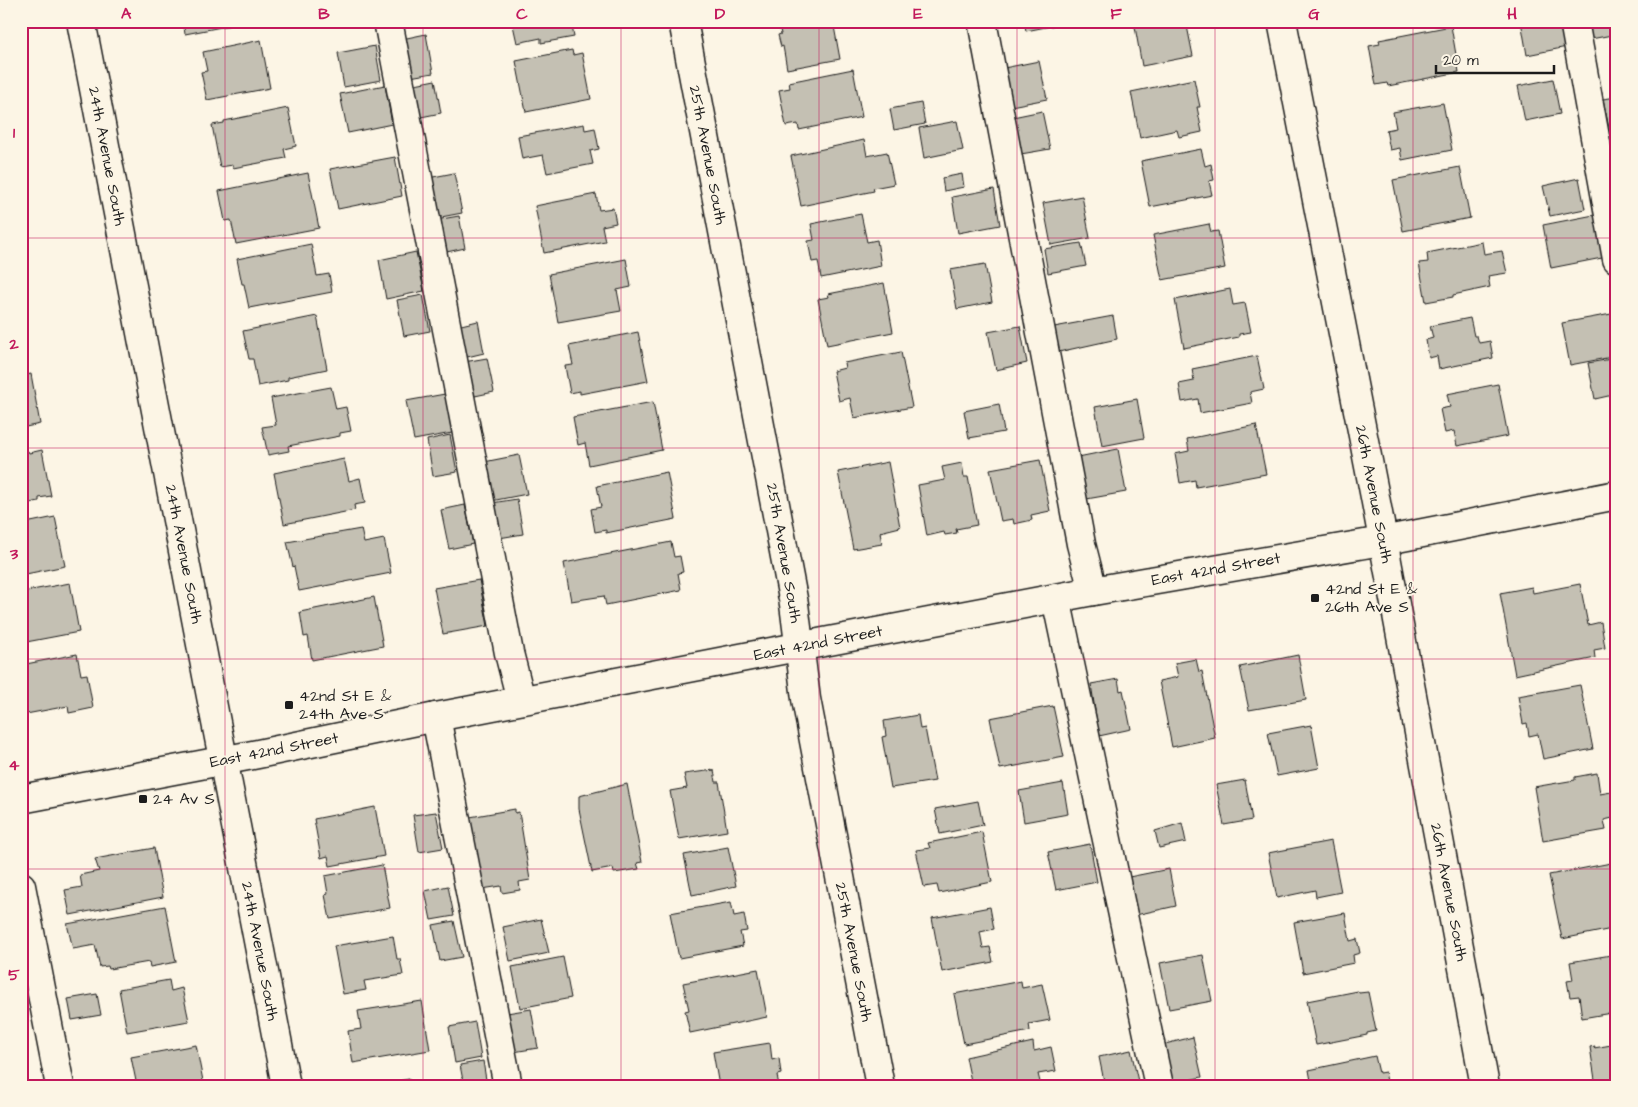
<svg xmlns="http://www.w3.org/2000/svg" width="1638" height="1107" viewBox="0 0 1638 1107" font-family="'Architects Daughter',sans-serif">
<rect width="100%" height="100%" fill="#fcf5e5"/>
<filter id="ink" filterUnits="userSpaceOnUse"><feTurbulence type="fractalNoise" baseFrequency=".02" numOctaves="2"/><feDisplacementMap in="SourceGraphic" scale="10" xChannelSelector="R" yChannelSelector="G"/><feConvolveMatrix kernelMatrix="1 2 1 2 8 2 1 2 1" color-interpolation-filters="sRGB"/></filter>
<g filter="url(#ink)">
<g fill="#c4c0b3" stroke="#1c1c1c">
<path d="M183,21H253L185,34Z"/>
<path d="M508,21H571L574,37L541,43V38L517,43L513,25H509Z"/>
<path d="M778,21H833L840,59L787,69L783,46L781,47L778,35L781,34Z"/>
<path d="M1024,21H1061V24L1026,31Z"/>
<path d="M1134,21H1186L1193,56L1142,66Z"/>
<path d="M1521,21H1562L1567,47L1527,55Z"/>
<path d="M1588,21H1617V34L1591,39Z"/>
<path d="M1451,26L1459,72L1388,86L1387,83L1376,85L1369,46L1380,44L1379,40Z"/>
<path d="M426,34L433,73L410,77L402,39Z"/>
<path d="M261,40L270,88L207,100L201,72L207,71L203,52Z"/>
<path d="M375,46L381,80L344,87L338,53Z"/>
<path d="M572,50L573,55L582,53L591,99L526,112L516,61Z"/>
<path d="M1039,61L1047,99L1006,107L999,69Z"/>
<path d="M853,69L862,117L799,130L798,124L786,126L779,90L790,88L789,82Z"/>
<path d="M1194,79L1200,107H1197L1202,132L1179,137L1177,130L1140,138L1131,92Z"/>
<path d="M1553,79L1560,114L1525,121L1518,86Z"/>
<path d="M435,80L441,113L416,118L410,85Z"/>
<path d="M385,85L392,124L348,133L340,94Z"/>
<path d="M1617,97V132L1610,133L1603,99Z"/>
<path d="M921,103L925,124L894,130L890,109Z"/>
<path d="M1443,103L1452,150L1402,160L1400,148L1390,150L1386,130L1396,128L1393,112Z"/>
<path d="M288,108L296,146L284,149L286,158L233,168V165L220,167L212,125L224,123V121Z"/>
<path d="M1042,111L1050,149L1015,155L1008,118Z"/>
<path d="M957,121L963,150L924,158L919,128Z"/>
<path d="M584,124L585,130L595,128L599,149L590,151L593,164L547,173L543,155L522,159L518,136Z"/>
<path d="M864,140L867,156L887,152L894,184L873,188L874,191L801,206L791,156Z"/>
<path d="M1201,149L1205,166L1211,164L1214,180L1209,181L1212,195L1150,207L1141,161Z"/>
<path d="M395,157L402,196L338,209L330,169Z"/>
<path d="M1460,167L1470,218L1403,231L1393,180Z"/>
<path d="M308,173L319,228L236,244L231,220L225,221L219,191Z"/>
<path d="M454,173L462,213L436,218L428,178Z"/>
<path d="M962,174L964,187L944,191L942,178Z"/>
<path d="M1579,178L1585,209L1550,216L1543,186Z"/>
<path d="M994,189L1000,225L958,233L952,197Z"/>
<path d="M596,194L599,210L613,208L616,223L602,226L605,241L544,253L535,206Z"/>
<path d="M1082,196L1090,238L1051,245L1043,203Z"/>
<path d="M861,214L867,242L877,240L881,266L821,278L818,261L812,262L808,241L814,240L811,224Z"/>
<path d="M1599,214L1607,257L1551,268L1543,225Z"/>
<path d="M459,216L465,248L442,253L436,220Z"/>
<path d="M1209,224L1211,232L1218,231L1225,268L1162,280L1153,235Z"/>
<path d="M1482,242L1484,254L1502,251L1507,273L1488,276L1490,287L1453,295V297L1426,302L1419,263L1428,262L1427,253Z"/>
<path d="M1081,243L1086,266L1048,273L1044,249Z"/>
<path d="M311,244L317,276L329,274L332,292L249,308L244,284H242L237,259Z"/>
<path d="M416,252L424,291L386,299L379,260Z"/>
<path d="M626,259L631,287L617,290L621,311L558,322L549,274Z"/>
<path d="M985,264L992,302L957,309L950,270Z"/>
<path d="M884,283L893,332L827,345L818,299L829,297L828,294Z"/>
<path d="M1230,289L1233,305L1245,303L1251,332L1239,334V337L1184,348L1175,300Z"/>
<path d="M423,295L430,331L404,336L397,300Z"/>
<path d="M1617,313V356L1570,365L1562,323Z"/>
<path d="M317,316L327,369L288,377V380L258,386L253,359H249L243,331Z"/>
<path d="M1113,316L1117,339L1054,353L1049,328Z"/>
<path d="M1470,318L1474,336H1477L1479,343L1490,341L1493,358L1439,369L1437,356L1429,358L1426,340L1433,338L1430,326Z"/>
<path d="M478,321L484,353L463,358L457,326Z"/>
<path d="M1020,326L1027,363L996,370L988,332Z"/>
<path d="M21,330L26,356L21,357Z"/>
<path d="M638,332L648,381L580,394V391L570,393L565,366L573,365L569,346Z"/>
<path d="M901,352L912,407L854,418L850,398L839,401L833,371L845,368L844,363Z"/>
<path d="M1257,356L1264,389L1250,392L1252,403L1200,413L1198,399L1182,402L1179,384L1194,381L1192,369Z"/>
<path d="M487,358L494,392L470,397L464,362Z"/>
<path d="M1617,358V394L1595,399L1588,363Z"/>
<path d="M31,374L40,424L21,428V376Z"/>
<path d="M1498,384L1508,436L1457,446L1454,431L1445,433L1440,409L1450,407L1447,394Z"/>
<path d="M331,387L336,409L346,407L351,431L340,433V436L288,446L289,451L268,455L262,427L276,425L271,398Z"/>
<path d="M445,394L452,433L414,440L406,401Z"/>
<path d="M1137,399L1144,438L1102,446L1095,407Z"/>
<path d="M653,402L662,450L589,465L585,443L578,445L573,417Z"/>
<path d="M999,404L1004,432L969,438L964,411Z"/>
<path d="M1256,425L1266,474L1196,487L1195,480L1180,483L1175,454L1189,451L1187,439Z"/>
<path d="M450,435L457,472L433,476L427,440Z"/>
<path d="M1118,449L1126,492L1081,500L1073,458Z"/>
<path d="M42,450L51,496L39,498V501L21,505V452L28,451L29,453Z"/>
<path d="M519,455L527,494L491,501L484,462Z"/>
<path d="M344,459L349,481L360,478L365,503L354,505L355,510L284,524L274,473Z"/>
<path d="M1040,460L1050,511L1031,515L1032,520L1014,524L1013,519L1001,521L990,469Z"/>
<path d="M888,462L900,527L880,532L882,544L853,549L838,472Z"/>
<path d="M962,463L964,477H968L977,525L956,529L957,533L945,535L944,532L927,536L918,485L945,480L942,467Z"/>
<path d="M667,472L676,519L606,533V530L595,532L591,509L601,507L597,486Z"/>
<path d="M517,499L523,534L499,538L492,503Z"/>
<path d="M465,505L473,544L449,549L441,510Z"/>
<path d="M55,517L65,566L21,575V524Z"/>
<path d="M361,529L364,543L384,539L391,573L299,591L294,566L293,567L287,542Z"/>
<path d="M671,542L674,557L680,556L683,572L678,573L681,590L606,605L604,596L571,601L564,563Z"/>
<path d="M479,580L488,626L443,634L434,588Z"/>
<path d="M70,583L79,632L21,643V592Z"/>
<path d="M1580,584L1588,625L1601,622L1605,648L1594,650L1595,658L1515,675L1500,593L1532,587L1533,593Z"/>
<path d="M374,597L383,646L312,660L308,636L304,637L300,612Z"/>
<path d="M77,654L81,675L87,674L93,708L69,713L68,706L21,715V665Z"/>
<path d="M1298,655L1306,700L1249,710L1240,667Z"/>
<path d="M1196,659L1199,672L1202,671L1215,738L1172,747L1159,681L1178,677L1175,663Z"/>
<path d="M1118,679L1120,691L1123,690L1131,729L1099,736L1091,684Z"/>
<path d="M1580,685L1593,749L1543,759L1538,734L1529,736L1527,723L1523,724L1518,696Z"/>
<path d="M1053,706L1064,757L1000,769L990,718Z"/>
<path d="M918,715L920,729L925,728L935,781L891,788L882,737L886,736L884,721Z"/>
<path d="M1311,725L1319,768L1277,776L1268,733Z"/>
<path d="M714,770L716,782H719L727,831L679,839L670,791L687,788L684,774Z"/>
<path d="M1597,773L1600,794L1617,791V817L1604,820L1606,830L1543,841L1534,787L1575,780V777Z"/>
<path d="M1245,780L1252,820L1224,825L1216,785Z"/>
<path d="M1063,783L1068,814L1024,822L1019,791Z"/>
<path d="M627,784L642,862L637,863L639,869L614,873L613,868L592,872L579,809V796Z"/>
<path d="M978,801L983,825L940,834L935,809Z"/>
<path d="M375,807L384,856L330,866L328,856L321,858L314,819Z"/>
<path d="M515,809V813L519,812L530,880L519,882L520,890L502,893L501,886L482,889L470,817Z"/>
<path d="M436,812L443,848L419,852L413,815Z"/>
<path d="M1182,823L1186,842L1159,848L1155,831Z"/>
<path d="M982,832L992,882L939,893L937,885L924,887L916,850L930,848L928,843Z"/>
<path d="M1331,841L1341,892L1316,897L1315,890L1277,898L1268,853Z"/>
<path d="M1090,844L1097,882L1056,890L1048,852Z"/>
<path d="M728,847L736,886L692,895L684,855Z"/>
<path d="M154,848L163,897L70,915L65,890L82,887L80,875L99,871L95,859Z"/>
<path d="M1611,863L1617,891V928L1562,939L1549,875Z"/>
<path d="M382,865L390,908L330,919L325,895L328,894L325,876Z"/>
<path d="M1169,869L1176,906L1131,916L1124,878Z"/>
<path d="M448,886L454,916L431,920L425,891Z"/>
<path d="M731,902L734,916L744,914L747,931L740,932L743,946L679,958L670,913Z"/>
<path d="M165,906L176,962L150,967L149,962L109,969L108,966L100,967L95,945L73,949L67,924Z"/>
<path d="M990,907L994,929L980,932L983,948L990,947L993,962L942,972L932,918Z"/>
<path d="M1345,913L1350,941L1357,939L1360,953L1353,955L1354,963L1303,973L1294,922Z"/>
<path d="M541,919L549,953L510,961L503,927Z"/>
<path d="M454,921L462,957L440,961L433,925Z"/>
<path d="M393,936L397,959H400L403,975L364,981L366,990L343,994L334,946Z"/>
<path d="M1617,954V1012L1582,1018L1579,996L1570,997L1567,981L1573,980L1570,962Z"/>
<path d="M1203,955L1212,1001L1169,1009L1160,963Z"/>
<path d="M563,957L571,998L520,1008L512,967Z"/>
<path d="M758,969L767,1017L690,1033L685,1011L689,1010L683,983Z"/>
<path d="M169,980L171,991L182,988L189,1021L127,1032L119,989Z"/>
<path d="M1021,981L1022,988L1042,984L1050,1020L1029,1024L1030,1031L964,1044L954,994Z"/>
<path d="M1358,991L1359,993L1368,992L1376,1031L1367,1033V1035L1316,1045L1307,1001Z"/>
<path d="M97,994L101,1015L72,1020L68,999Z"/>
<path d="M422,1001L430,1050L353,1063L348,1031L361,1029L358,1011Z"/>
<path d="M531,1009L538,1048L513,1052L507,1013Z"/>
<path d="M475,1022L481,1058L455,1063L449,1027Z"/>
<path d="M1193,1037L1202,1077L1166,1085L1157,1046Z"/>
<path d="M1033,1042L1034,1051L1051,1047L1056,1071L1038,1074L1041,1086H972L966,1057Z"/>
<path d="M770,1043L772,1060L779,1058L781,1074L777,1075L779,1086H719L713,1052Z"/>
<path d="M1617,1044V1086H1596L1590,1047L1595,1046L1594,1048Z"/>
<path d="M196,1045L204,1086H137L131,1057Z"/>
<path d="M1131,1050L1139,1086H1105L1099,1057Z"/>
<path d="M1375,1056L1379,1073L1385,1072L1388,1086H1312L1309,1070Z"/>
<path d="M483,1061L487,1086H464L460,1065Z"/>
<path d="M409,1079L410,1086H371Z"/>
</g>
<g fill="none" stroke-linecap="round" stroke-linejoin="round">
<g stroke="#1c1c1c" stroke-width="31">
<g id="minor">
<path d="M81,21L286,1086"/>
<path d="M388,21L509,653L521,700"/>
<path d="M683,21L794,604L806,699L880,1086"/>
<path d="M982,21L1081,544L1093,591"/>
<path d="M1282,21L1375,497L1485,1086"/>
<path d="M1574,21L1617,259"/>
<path d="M1056,598L1159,1086"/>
<path d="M436,717L508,1086"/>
<path d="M21,799L258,754L436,717L766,653L1093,591L1382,541L1617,495"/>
<path d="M21,886L60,1086"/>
</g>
</g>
<use href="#minor" stroke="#fcf5e5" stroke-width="28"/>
</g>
</g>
<path fill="none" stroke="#c2185b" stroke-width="1" stroke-opacity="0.55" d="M225,21V1086M423,21V1086M621,21V1086M819,21V1086M1017,21V1086M1215,21V1086M1413,21V1086M21,238H1617M21,448H1617M21,659H1617M21,869H1617"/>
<g fill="#1c1c1c" stroke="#fcf5e5" stroke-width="2">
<rect x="1310" y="593" width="10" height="10" rx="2.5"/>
<rect x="284" y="700" width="10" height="10" rx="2.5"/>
<rect x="138" y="794" width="10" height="10" rx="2.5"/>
</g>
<g text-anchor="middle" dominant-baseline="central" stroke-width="4" stroke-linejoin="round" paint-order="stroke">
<g font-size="16" fill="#1c1c1c" stroke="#fcf5e5">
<text transform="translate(708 155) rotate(79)">25th Avenue South</text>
<text transform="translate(107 156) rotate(79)">24th Avenue South</text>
<text transform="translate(1374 494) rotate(79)">26th Avenue South</text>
<text transform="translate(784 553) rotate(80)">25th Avenue South</text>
<text transform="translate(184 554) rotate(79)">24th Avenue South</text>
<text transform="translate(1216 569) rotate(-10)">East 42nd Street</text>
<text transform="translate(818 643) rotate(-11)">East 42nd Street</text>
<text transform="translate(274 750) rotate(-11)">East 42nd Street</text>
<text transform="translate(1449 892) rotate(79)">26th Avenue South</text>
<text transform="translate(260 951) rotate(79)">24th Avenue South</text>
<text transform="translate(854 952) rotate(79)">25th Avenue South</text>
</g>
<g font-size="16" fill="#1c1c1c" stroke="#fcf5e5" text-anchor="start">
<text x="1325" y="589">42nd St E &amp;<tspan x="1325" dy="18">26th Ave S</tspan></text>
<text x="299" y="696">42nd St E &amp;<tspan x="299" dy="18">24th Ave S</tspan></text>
<text x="153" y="799">24 Av S</text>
</g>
</g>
<rect width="1638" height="1107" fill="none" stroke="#fcf5e5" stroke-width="55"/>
<path d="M1436 65v8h118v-8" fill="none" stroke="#1c1c1c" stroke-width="2.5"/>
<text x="1443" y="65" font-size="15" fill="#1c1c1c" stroke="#fcf5e5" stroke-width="4" paint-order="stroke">20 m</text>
<rect x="28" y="28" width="1582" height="1052" fill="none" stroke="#c2185b" stroke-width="2"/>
<g font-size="16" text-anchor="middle" font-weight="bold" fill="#c2185b">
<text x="126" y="19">A</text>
<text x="324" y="19">B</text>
<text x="522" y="19">C</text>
<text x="720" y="19">D</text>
<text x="918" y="19">E</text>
<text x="1116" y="19">F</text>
<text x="1314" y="19">G</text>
<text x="1512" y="19">H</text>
<text x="14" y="138">1</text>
<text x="14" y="349">2</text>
<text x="14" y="559">3</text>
<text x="14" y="770">4</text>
<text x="14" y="980">5</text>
</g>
</svg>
